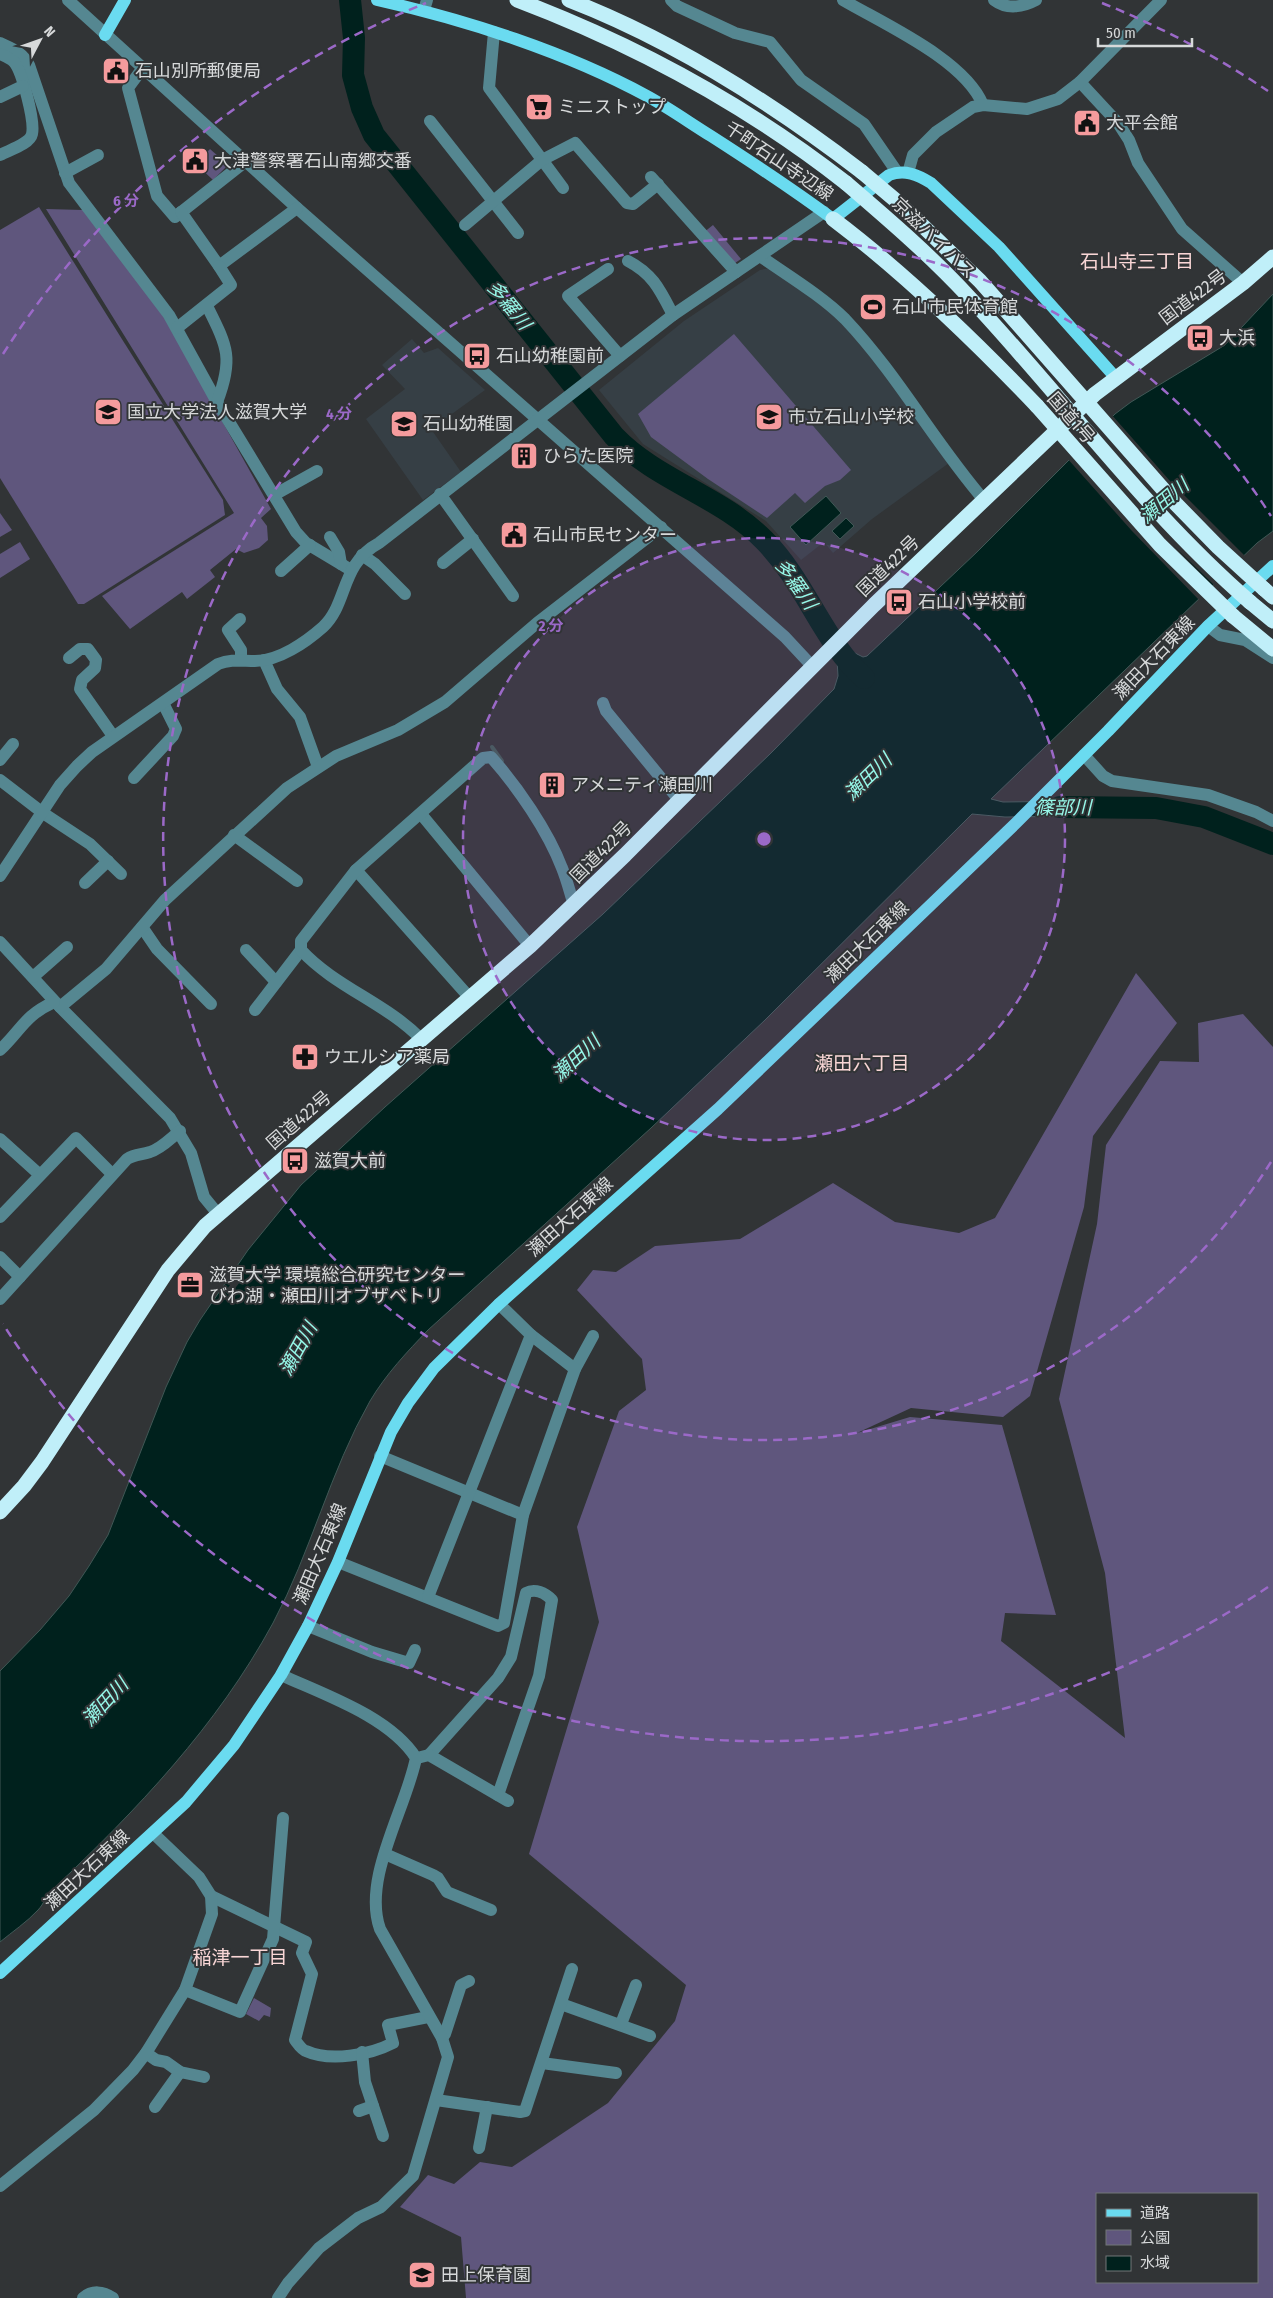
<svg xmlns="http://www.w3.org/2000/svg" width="1273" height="2298" viewBox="0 0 1273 2298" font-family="'Fira Sans Condensed','Noto Sans JP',sans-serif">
<rect width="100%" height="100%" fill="#313436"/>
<g fill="#363f45">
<path d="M770,268L830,311L859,339L949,463L872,519L833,553L824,542L801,560L766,521L643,444L599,390L684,321L760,270Z"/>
<path d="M412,339L424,353L438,348L485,390L431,429L461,472L423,500L366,419L405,389L382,365Z"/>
</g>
<g fill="#5f567d" fill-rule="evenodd">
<path d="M210,149L227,164L226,167L213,180L196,164Z"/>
<path d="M39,207L223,500L225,515L84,604H78L0,478V230Z"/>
<path d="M46,209L83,210L163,315L271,509L261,518L267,526L268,540L259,548L244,553L236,549L210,570L215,577L187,599L182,592L130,629L102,596L234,513Z"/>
<path d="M713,225L741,259L735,263L703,233Z"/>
<path d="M734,334L851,470L840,480L825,486L805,503L795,493L767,518L708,479L651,437L638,414Z"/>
<path d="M0,513L12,530L0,537Z"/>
<path d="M20,542L30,559L0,578V554Z"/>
<path d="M1136,973L1177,1023L1093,1136L1084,1207L1030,1396L1003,1417L911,1408L857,1433L910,1417L1002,1425L1056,1615L1005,1613L1001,1641L1125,1738L1105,1573L1059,1399L1097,1224L1106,1145L1160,1061L1199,1062L1198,1023L1243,1014L1273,1047V2298H466L461,2237L400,2207L428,2175L454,2184L480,2162L512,2167L608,2103L675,2021L686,1985L529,1854L599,1622L577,1527L619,1411L646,1390L642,1359L577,1290L593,1270L616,1272L655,1246L740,1239L833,1183L895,1222L959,1233L995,1218ZM1097,2194H1257V2282H1097Z"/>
<path d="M254,1998L271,2008L270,2017L264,2015L259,2021L246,2014Z"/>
</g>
<g fill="#00211d" stroke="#405856">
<path d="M1273,294V531L1257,543L991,799L1003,802L1091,801L1090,816L1005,817L972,814L765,1020L651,1128L428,1330C407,1352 386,1374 370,1401C330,1471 311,1552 273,1623C217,1726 137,1810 53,1889C46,1895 44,1904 38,1910C27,1922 12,1932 0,1942V1671L40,1630L69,1596L89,1566L108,1535L166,1387L187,1342L200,1320L248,1250L301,1185L385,1107L603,914L771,753L834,689L838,676L837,660L849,650L863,657L867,656L977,552L1115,414L1131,402L1225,345Z"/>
<path d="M826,496L841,513L806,545L790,527Z"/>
<path d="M846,518L854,526L840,539L832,531Z"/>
</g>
<g fill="#313436">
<path d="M1111,414L1170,481L1246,557L1215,586L1173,545L1214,587L1200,601L1132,531L1066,457Z"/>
<path d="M239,1274L243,1278L230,1295L225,1292L230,1285L224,1280L227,1277L233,1281Z"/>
</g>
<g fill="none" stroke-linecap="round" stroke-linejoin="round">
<path stroke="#405856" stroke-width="4" d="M492,747L502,761"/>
<g stroke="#00211d" stroke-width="22">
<path d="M350,0L354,38L353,75L362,108L374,135L614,436C657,481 721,496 764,540C805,581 824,643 864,678"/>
<path d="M1060,807L1156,808L1204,817L1273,844"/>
</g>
<g stroke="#558791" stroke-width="12">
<path d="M68,0L297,208L785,637L812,666"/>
<path d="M671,0L677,6L735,33L770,42L801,80L864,124L897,172"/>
<path d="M843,0C884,24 965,60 983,105"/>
<path d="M994,0C1007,10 1023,7 1036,0"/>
<path d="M424,10L427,0"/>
<path d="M494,32L489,88L563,188"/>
<path d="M0,43C13,49 22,52 29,65L69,183L169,315L217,402L296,532L306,543L351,570"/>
<path d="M0,54C5,56 10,58 14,62C22,71 35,121 32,134C30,144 9,150 0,155"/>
<path d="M142,69L128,88L157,196L175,217L246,161"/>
<path d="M1080,82L1118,123L1129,140L1138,163L1182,229L1243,283"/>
<path d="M0,97L23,86"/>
<path d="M430,121L518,233"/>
<path d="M65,173L98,155"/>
<path d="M908,173L913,155L936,132L973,107L983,105L1027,109L1058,99L1080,82L1161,0"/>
<path d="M651,177L736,272"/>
<path d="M181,212L219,266L297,208"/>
<path d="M465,225L542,160L575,143L627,203L633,204L658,184"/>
<path d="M760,256C787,275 822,296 845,319C898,375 934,442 984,500"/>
<path d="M628,261C653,274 660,290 673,315"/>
<path d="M608,269L568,296L620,356"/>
<path d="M207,306C227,346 234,358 217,402"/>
<path d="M177,328L231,285L219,266"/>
<path d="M440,494L513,596"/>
<path d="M274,495L317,471"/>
<path d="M330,537L339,552L341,564"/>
<path d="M362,555L375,564L405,594"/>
<path d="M443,563L473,539"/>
<path d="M281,571L310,545"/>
<path d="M240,619L228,630L241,650V660"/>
<path d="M1208,626L1220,635L1245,640L1273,658"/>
<path d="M69,658L80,649H88L96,660L95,668L82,680L80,689L113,736"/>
<path d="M264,660L277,689L300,717L318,767"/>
<path d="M603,703L606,711L679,800"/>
<path d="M1084,755L1103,776L1112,781L1208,795L1256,812L1273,821"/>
<path d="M0,760L13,744"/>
<path d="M134,778L173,736L176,729L163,703"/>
<path d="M0,780L43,813L90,844L121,874"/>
<path d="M421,814L530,946"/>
<path d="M234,835L297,881"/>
<path d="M356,870L470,998"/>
<path d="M0,876L60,785L77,766L92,752L218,664C231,659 241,661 255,661C279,661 306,642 323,627C348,604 340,564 379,543L673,315L824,212"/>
<path d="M85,883L108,861"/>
<path d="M142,927L157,949L211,1004"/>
<path d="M0,942L60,1007L170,1118L191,1153L204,1197L218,1214"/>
<path d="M246,950L276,982"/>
<path d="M33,977L67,947"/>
<path d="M60,1007L106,969L165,900L287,788L336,756L398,730L445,702L537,623L661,527"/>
<path d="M255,1010L301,950"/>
<path d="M421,1039C386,1003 335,987 301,950V941L356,870L483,758L491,757C517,786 548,831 562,868C567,880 570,893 574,905"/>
<path d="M0,1050C22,1029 24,1016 54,1002"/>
<path d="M0,1139L40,1175"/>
<path d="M0,1217L76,1138L112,1174"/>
<path d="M0,1257L20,1277"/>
<path d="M0,1299L127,1159C135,1154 141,1155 150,1152C161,1149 171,1138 180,1131"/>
<path d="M575,1369L593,1336"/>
<path d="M380,1456L523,1515"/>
<path d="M338,1562L498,1626L504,1623L523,1515L575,1369L531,1335L499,1304"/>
<path d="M428,1597L531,1335"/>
<path d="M308,1626L372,1652L409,1663L415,1650"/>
<path d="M429,1755L498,1678L511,1657L526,1593C535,1588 545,1593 552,1600L539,1676L498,1795"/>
<path d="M421,1757L429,1755L508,1801"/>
<path d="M385,1854L433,1875L438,1878L447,1892L491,1910"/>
<path d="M211,1896L306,1942L302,1953L312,1974L295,2040C298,2044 302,2050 306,2051C330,2062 370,2055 393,2043L388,2025L428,2017"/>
<path d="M185,1990L240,2012L273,1939L283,1818"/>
<path d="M561,2004L650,2036"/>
<path d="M621,2024L636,1985"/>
<path d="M442,2038L445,2034L461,1985L469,1981"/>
<path d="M362,2052L365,2082L383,2136"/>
<path d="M146,2053L156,2060L166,2062L180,2072L204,2077"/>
<path d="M542,2063L616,2073"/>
<path d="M436,2100L520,2112L525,2111L572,1969"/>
<path d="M155,2107L180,2072"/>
<path d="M359,2111L373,2106"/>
<path d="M479,2148L487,2107"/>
<path d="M0,2186L94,2110L133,2070L146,2053L185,1990L212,1914L211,1896L199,1877L153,1833"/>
<path d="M83,2298C92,2290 103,2291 113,2298"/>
<path d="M278,2298L288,2283L319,2248L358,2218L381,2207L413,2176L448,2057L442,2038L380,1929C362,1878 406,1809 416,1758C390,1717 325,1695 281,1675"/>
</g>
<g stroke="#6adbf0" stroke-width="12">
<path d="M377,0C467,20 566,52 647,96C669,108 690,123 711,136C753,163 794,190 833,219L889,175C905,169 918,175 931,183L999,247L1116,378"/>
<path d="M105,35L125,0"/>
<path d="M0,1973L186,1802L234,1745L281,1675L308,1626L338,1562L391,1432L408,1403L434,1368L499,1304L718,1109L1016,823L1108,731L1208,626L1273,566"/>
</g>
<g stroke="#c0eff9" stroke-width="15">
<path d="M517,0C636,45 745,104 846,183"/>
<path d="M569,0C675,41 772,103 862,172"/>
<path d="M833,219C907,275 973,339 1037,406"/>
<path d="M1264,589L1273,597"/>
<path d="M1250,602L1273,621"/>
<path d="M1233,616L1273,649"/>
<path d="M0,1512L24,1486L42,1462L168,1270L205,1226L530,946L625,855L874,605L1095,394L1243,283L1273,257"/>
</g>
<g stroke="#c0eff9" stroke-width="15">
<path d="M862,172L900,204L980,281L1176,504L1218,547L1264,589"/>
<path d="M846,183C888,219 930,255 968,296C1063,397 1144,510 1250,602"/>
<path d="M1037,406L1160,545L1233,616"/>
</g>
</g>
<circle cx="764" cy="839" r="301" fill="#9b69c8" fill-opacity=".12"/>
<g fill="none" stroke="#9b69c8" stroke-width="2.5" stroke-dasharray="9 6">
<circle cx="764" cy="839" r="301"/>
<path d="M1271 1162A601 601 0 1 1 1271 516"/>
<path d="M1268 1587A902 902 0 0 1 3 1324M3 354A902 902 0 0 1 426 3M1102 3A902 902 0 0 1 1268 91"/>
</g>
<defs>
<g id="civic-square" transform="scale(1.4375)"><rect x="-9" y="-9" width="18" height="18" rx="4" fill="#f59b9d" stroke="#313436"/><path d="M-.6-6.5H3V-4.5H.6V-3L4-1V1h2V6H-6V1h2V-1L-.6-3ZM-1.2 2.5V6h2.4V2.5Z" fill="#111"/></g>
<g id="supermarket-square" transform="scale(1.4375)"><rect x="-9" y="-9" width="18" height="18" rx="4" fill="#f59b9d" stroke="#313436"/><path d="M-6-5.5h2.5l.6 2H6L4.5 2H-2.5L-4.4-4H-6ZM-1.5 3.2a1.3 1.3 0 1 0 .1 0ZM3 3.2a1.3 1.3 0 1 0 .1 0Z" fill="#111"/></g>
<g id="stadium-square" transform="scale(1.4375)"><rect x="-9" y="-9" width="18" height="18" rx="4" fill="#f59b9d" stroke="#313436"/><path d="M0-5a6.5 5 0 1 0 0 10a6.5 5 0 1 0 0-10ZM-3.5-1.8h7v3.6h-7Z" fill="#111"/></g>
<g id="bus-square" transform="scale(1.4375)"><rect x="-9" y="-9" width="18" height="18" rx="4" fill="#f59b9d" stroke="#313436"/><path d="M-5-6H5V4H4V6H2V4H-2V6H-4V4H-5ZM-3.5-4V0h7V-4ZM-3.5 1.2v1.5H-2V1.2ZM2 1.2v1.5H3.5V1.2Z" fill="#111"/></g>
<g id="university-square" transform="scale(1.4375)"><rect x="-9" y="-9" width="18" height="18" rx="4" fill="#f59b9d" stroke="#313436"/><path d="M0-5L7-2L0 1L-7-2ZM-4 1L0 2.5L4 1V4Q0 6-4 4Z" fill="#111"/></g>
<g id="school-square" transform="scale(1.4375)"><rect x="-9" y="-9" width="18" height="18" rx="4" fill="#f59b9d" stroke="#313436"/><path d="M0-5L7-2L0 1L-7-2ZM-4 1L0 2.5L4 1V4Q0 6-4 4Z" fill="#111"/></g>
<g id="building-square" transform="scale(1.4375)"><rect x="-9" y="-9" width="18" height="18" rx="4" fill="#f59b9d" stroke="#313436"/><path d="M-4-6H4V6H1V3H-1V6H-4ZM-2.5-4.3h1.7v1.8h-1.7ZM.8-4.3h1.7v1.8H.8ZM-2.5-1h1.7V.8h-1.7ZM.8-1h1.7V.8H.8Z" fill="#111"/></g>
<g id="pharmacy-square" transform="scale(1.4375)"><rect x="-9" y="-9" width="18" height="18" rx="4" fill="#f59b9d" stroke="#313436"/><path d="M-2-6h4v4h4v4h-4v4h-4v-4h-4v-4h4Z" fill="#111"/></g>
<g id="office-square" transform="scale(1.4375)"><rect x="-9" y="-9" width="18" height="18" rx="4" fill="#f59b9d" stroke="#313436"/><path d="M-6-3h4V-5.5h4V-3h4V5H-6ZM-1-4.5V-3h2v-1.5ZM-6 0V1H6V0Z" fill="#111"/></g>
</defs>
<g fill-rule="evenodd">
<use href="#civic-square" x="116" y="71"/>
<use href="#supermarket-square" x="539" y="107"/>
<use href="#civic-square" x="1087" y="123"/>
<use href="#civic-square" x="195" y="161"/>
<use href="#stadium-square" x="873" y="307"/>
<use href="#bus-square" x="1200" y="338"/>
<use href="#bus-square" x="477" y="356"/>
<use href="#university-square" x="108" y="412"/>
<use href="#school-square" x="769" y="417"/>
<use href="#school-square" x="404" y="424"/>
<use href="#building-square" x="524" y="456"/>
<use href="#civic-square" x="514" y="535"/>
<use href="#bus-square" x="899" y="602"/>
<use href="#building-square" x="552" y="785"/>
<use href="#pharmacy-square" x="305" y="1057"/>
<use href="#bus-square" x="295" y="1161"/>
<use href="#office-square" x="190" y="1285"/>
<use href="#school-square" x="422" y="2275"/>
</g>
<g text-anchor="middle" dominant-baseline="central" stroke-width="4" stroke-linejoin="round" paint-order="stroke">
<g font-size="18" fill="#d7d9da" stroke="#313436" text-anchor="start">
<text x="135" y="71">石山別所郵便局</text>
<text x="558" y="107">ミニストップ</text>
<text x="1106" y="123">大平会館</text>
<text x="214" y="161">大津警察署石山南郷交番</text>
<text x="892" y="307">石山市民体育館</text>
<text x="1219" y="338">大浜</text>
<text x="496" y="356">石山幼稚園前</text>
<text x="127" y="412">国立大学法人滋賀大学</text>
<text x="788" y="417">市立石山小学校</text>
<text x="423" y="424">石山幼稚園</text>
<text x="543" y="456">ひらた医院</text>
<text x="533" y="535">石山市民センター</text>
<text x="918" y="602">石山小学校前</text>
<text x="571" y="785">アメニティ瀬田川</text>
<text x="324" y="1057">ウエルシア薬局</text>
<text x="314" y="1161">滋賀大前</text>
<text x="209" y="1275">滋賀大学 環境総合研究センター<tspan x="209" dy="21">びわ湖・瀬田川オブザベトリ</tspan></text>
<text x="441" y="2275">田上保育園</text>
</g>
<g font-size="18" fill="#d7d9da" stroke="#313436">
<text transform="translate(779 161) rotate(34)">千町石山寺辺線</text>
<text transform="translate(934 238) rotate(44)">京滋バイパス</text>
<text transform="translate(1193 297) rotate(-37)">国道422号</text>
<text transform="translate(1071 418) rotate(49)">国道1号</text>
<text transform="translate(888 566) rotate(-44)">国道422号</text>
<text transform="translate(1154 658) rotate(-46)">瀬田大石東線</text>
<text transform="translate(601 852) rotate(-45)">国道422号</text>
<text transform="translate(867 942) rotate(-44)">瀬田大石東線</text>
<text transform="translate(299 1120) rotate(-41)">国道422号</text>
<text transform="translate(570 1217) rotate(-42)">瀬田大石東線</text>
<text transform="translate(320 1554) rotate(-67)">瀬田大石東線</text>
<text transform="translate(87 1870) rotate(-43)">瀬田大石東線</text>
</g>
<g font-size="19" fill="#f9d6d6" stroke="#313436">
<text x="1137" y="261">石山寺三丁目</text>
<text x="862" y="1063">瀬田六丁目</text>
<text x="240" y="1957">稲津一丁目</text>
</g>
<g font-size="19" font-style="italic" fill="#96f8e9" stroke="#313436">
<text transform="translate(509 305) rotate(51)">多羅川</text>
<text transform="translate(1164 501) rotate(-40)">瀬田川</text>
<text transform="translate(796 584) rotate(55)">多羅川</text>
<text transform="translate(868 777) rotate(-44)">瀬田川</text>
<text x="1063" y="807">篠部川</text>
<text transform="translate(576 1058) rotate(-43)">瀬田川</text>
<text transform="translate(298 1349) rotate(-61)">瀬田川</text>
<text transform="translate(105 1702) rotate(-47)">瀬田川</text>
</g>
</g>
<circle cx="764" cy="839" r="8" fill="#9b69c8" stroke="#313436" stroke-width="2.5"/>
<g font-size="15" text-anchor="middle" font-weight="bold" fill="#9b69c8" stroke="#313436" stroke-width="4" stroke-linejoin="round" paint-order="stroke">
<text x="126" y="206">6 分</text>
<text x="339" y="419">4 分</text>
<text x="551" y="631">2 分</text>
</g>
<rect x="1096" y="2193" width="162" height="90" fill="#313436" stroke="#737678"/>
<rect x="1106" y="2209" width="25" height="8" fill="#6adbf0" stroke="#737678"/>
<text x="1140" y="2218" font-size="15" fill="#d7d9da">道路</text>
<rect x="1106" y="2230" width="25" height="15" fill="#5f567d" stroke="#737678"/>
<text x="1140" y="2243" font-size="15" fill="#d7d9da">公園</text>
<rect x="1106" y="2256" width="25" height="15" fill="#00211d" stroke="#737678"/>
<text x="1140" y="2268" font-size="15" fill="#d7d9da">水域</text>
<g transform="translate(40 40) rotate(49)" stroke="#313436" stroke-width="4" paint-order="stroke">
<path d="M0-4L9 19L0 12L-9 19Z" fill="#d7d9da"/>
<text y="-8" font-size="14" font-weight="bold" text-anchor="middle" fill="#d7d9da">N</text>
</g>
<path d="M1098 38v8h94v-8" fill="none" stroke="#d7d9da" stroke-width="2.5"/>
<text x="1106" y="38" font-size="15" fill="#d7d9da" stroke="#313436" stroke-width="4" paint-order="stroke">50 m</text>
</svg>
